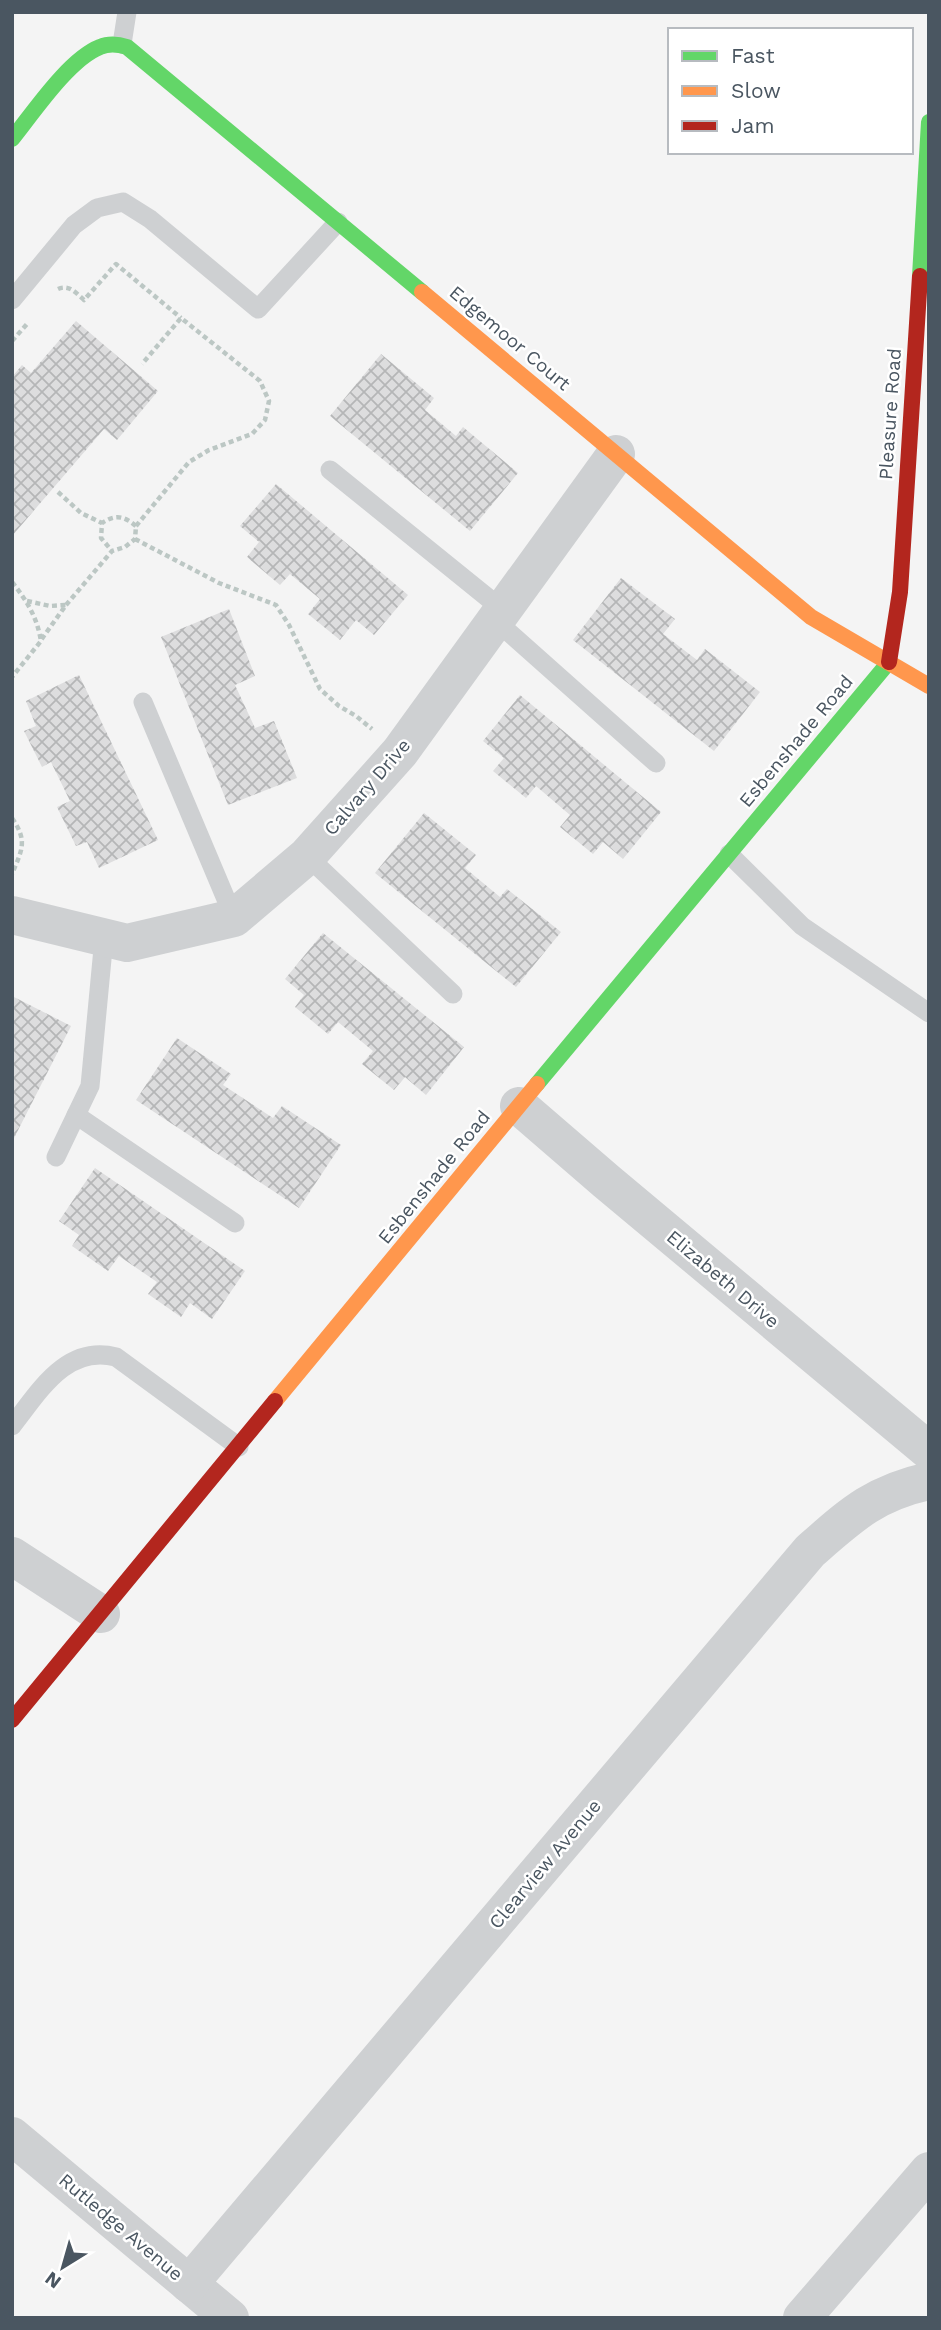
<svg xmlns="http://www.w3.org/2000/svg" width="941" height="2330" viewBox="0 0 941 2330" font-family="'Work Sans',sans-serif">
<defs>
<pattern id="building-cross-hatch" width="8" height="8" patternUnits="userSpaceOnUse" patternTransform="scale(1.75)"><rect width="8" height="8" fill="#ddddde"/><path d="M0 0l8 8M0 8l8-8" fill="none" stroke="#b5b6b7"/></pattern>
</defs>
<rect width="100%" height="100%" fill="#f4f4f4"/>
<g fill="url(#building-cross-hatch)">
<path d="M76,321L158,391L117,440L104,429L12,536V377L22,365L31,373Z"/>
<path d="M381,354L434,398L425,410L456,436L463,427L518,473L470,531L330,416Z"/>
<path d="M276,484L408,595L374,635L356,620L340,640L308,614L320,599L290,574L280,585L247,557L259,542L240,526Z"/>
<path d="M621,578L675,619L663,634L697,660L705,649L760,692L714,751L573,640Z"/>
<path d="M229,609L255,676L235,685L255,728L274,721L297,778L228,805L161,637Z"/>
<path d="M79,675L158,840L99,868L87,842L76,846L57,807L70,801L51,762L42,767L24,731L36,726L26,701Z"/>
<path d="M520,695L661,812L623,859L603,842L593,854L560,827L570,815L536,786L526,798L493,771L504,758L483,741Z"/>
<path d="M424,813L476,855L465,868L500,897L507,889L561,932L516,987L375,873Z"/>
<path d="M323,933L464,1047L426,1095L405,1077L394,1090L362,1064L373,1051L338,1022L328,1034L295,1007L304,995L285,979Z"/>
<path d="M12,996L71,1026L12,1142Z"/>
<path d="M177,1038L231,1074L223,1085L273,1118L282,1106L341,1145L299,1208L136,1100Z"/>
<path d="M95,1168L245,1271L212,1319L190,1303L181,1317L148,1294L157,1282L119,1256L108,1271L72,1246L79,1235L59,1221Z"/>
</g>
<g fill="none" stroke-linecap="round" stroke-linejoin="round">
<g stroke="#bcc7c4" stroke-width="4.5" stroke-dasharray="5 3.5" stroke-linecap="butt">
<path d="M58,289C69,284 76,293 84,300L116,264L181,318"/>
<path d="M12,341L27,324"/>
<path d="M58,492L81,513L102,523"/>
<path d="M136,526L189,462L209,450L252,434L265,420L269,401L260,381L181,318L142,364"/>
<path d="M135,539L219,583L276,605L289,625L320,689L339,706L356,716L372,729"/>
<path d="M12,582C27,601 37,617 41,641L12,677"/>
<path d="M27,601L50,606L66,605L41,640"/>
<path d="M66,605L112,551L125,547L135,539L136,526C124,516 116,514 102,523L101,538L112,551"/>
<path d="M12,818C28,841 22,850 12,874"/>
</g>
<g stroke="#ced0d2" stroke-width="19">
<path d="M122,44L127,12"/>
<path d="M12,300L74,225L97,208L123,202L150,219L258,309L338,222"/>
<path d="M330,470L503,610"/>
<path d="M495,620L656,763"/>
<path d="M143,702L234,918"/>
<path d="M729,854L802,926L929,1013"/>
<path d="M307,856L453,994"/>
<path d="M76,1115L235,1223"/>
<path d="M56,1157L90,1086L104,938"/>
<path d="M12,1426C39,1392 66,1344 116,1357L239,1447"/>
</g>
<g stroke="#ced0d2" stroke-width="38">
<path d="M12,915L127,943L234,918L307,856L400,752L616,454"/>
<path d="M519,1106L606,1181L929,1451"/>
<path d="M12,1556L101,1614"/>
<path d="M12,2136L230,2318"/>
<path d="M189,2284L810,1551C851,1515 874,1493 929,1481"/>
<path d="M802,2318L929,2171"/>
</g>
<g stroke="#63d668" stroke-width="16">
<path d="M12,139C33,113 69,59 100,47C109,43 118,44 127,47L422,292"/>
<path d="M920,276L929,122"/>
<path d="M537,1084L889,662"/>
</g>
<g stroke="#ff974d" stroke-width="16">
<path d="M422,292L811,617L929,686"/>
<path d="M275,1401L537,1084"/>
</g>
<g stroke="#b3261e" stroke-width="16">
<path d="M889,662L900,592L920,276"/>
<path d="M12,1720L275,1401"/>
</g>
</g>
<g text-anchor="middle" dominant-baseline="central" stroke-width="5" stroke-linejoin="round" paint-order="stroke">
<g font-size="19" fill="#4a5661" stroke="#fff">
<text transform="translate(510 338) rotate(40)">Edgemoor Court</text>
<text transform="translate(890 414) rotate(-86)">Pleasure Road</text>
<text transform="translate(796 741) rotate(-50)">Esbenshade Road</text>
<text transform="translate(367 787) rotate(-49)">Calvary Drive</text>
<text transform="translate(434 1177) rotate(-51)">Esbenshade Road</text>
<text transform="translate(723 1279) rotate(40)">Elizabeth Drive</text>
<text transform="translate(545 1864) rotate(-50)">Clearview Avenue</text>
<text transform="translate(121 2227) rotate(40)">Rutledge Avenue</text>
</g>
</g>
<rect width="941" height="2330" fill="none" stroke="#4a5661" stroke-width="28"/>
<rect x="668" y="28" width="245" height="126" fill="#ffffff" stroke="#b7bbc0" stroke-width="2"/>
<rect x="682" y="51" width="35" height="10" fill="#63d668" stroke="#b7bbc0" stroke-width="2"/>
<text x="731" y="63" font-size="21" fill="#4a5661">Fast</text>
<rect x="682" y="86" width="35" height="10" fill="#ff974d" stroke="#b7bbc0" stroke-width="2"/>
<text x="731" y="98" font-size="21" fill="#4a5661">Slow</text>
<rect x="682" y="121" width="35" height="10" fill="#b3261e" stroke="#b7bbc0" stroke-width="2"/>
<text x="731" y="133" font-size="21" fill="#4a5661">Jam</text>
<g transform="translate(63 2267) rotate(217)" stroke="#ffffff" stroke-width="5" paint-order="stroke">
<path d="M0-5L12 26L0 18L-12 26Z" fill="#4a5661"/>
<text y="-10" font-size="19" font-weight="bold" text-anchor="middle" fill="#4a5661">N</text>
</g>
</svg>
